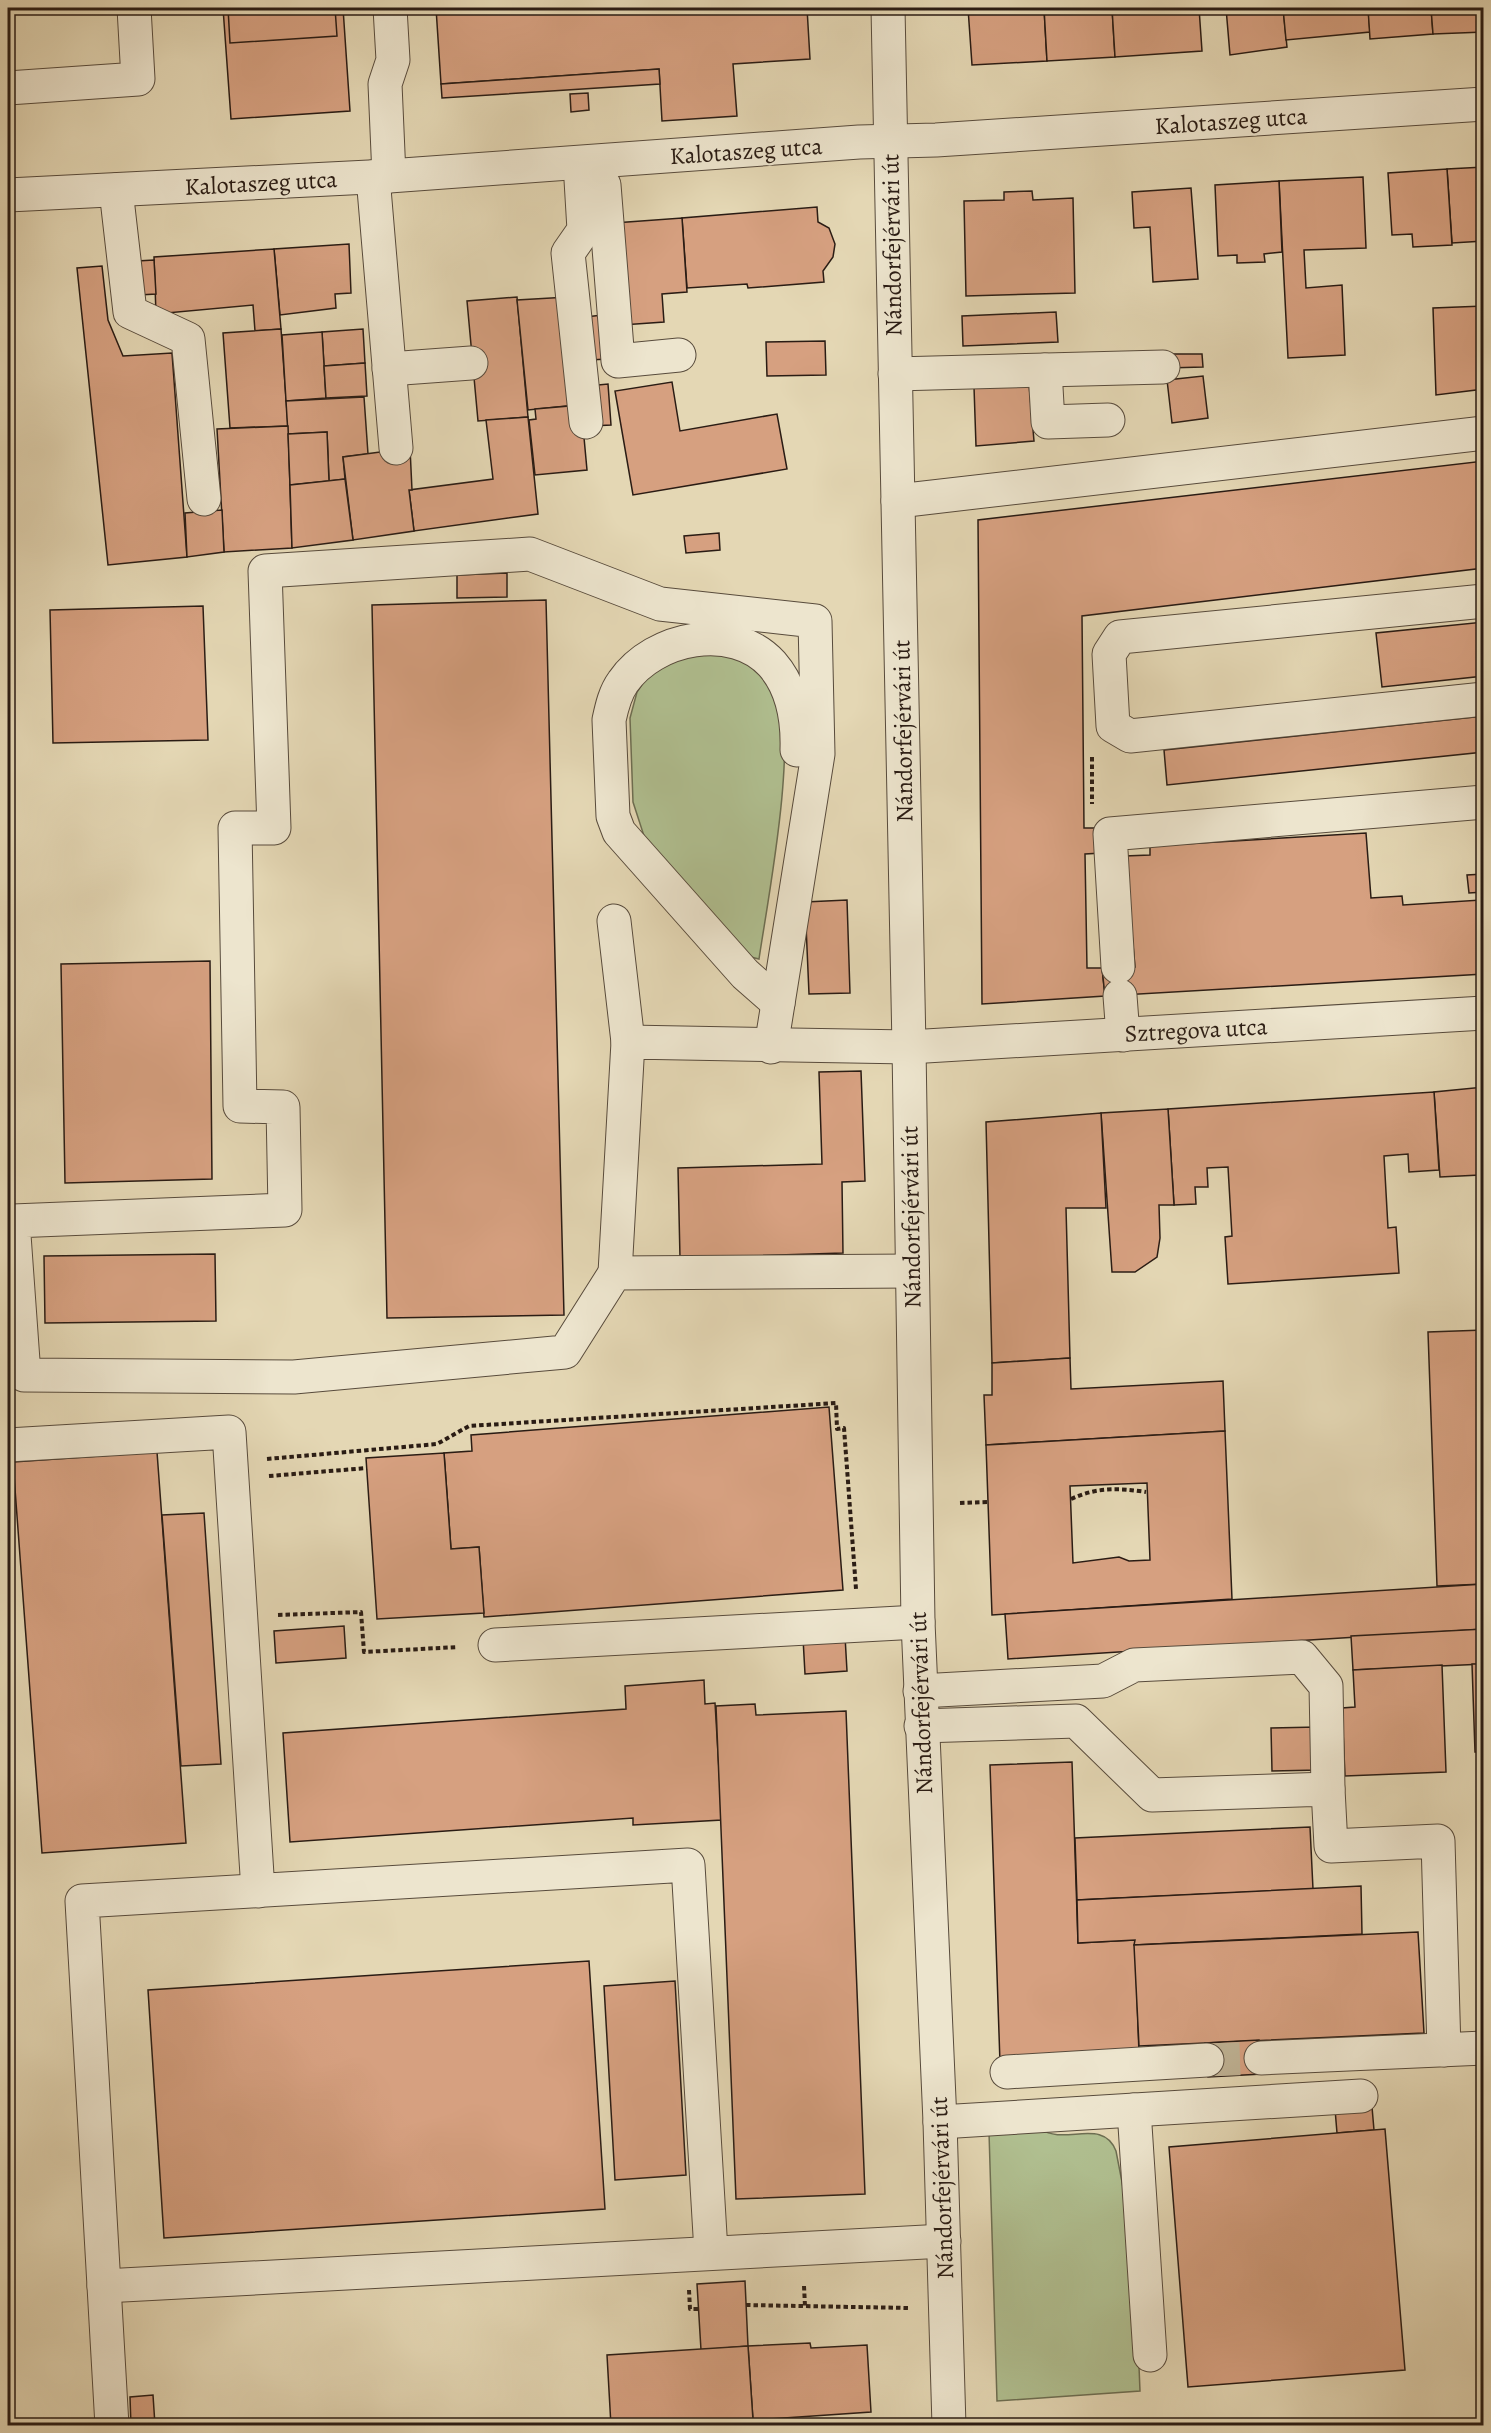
<svg xmlns="http://www.w3.org/2000/svg" width="1491" height="2433" viewBox="0 0 1491 2433" font-family="Alegreya,serif">
<rect width="100%" height="100%" fill="#e4d7b4"/>
<filter id="stains"><feTurbulence type="fractalNoise" baseFrequency=".00333" numOctaves="4"/><feColorMatrix values="0 0 0 0 .2 0 0 0 0 .09 0 0 0 0 .02 0 0 0 .5 -.17"/></filter>
<radialGradient id="worn" r=".72"><stop offset=".6" stop-color="#630" stop-opacity="0"/><stop offset="1" stop-color="#630" stop-opacity=".3"/></radialGradient>
<g fill="#b0bf90" stroke="#6d6e52" stroke-width="1.5">
<path d="M698,650L748,658C757,670 770,682 777,694C799,739 767,904 759,959L747,956L644,836L633,802L630,718L637,692L647,677L664,662Z"/>
<path d="M1041,2129C1064,2146 1103,2117 1116,2151L1134,2244L1140,2391L997,2401L989,2132Z"/>
</g>
<g fill="#d6a080" stroke="#2a1c14" stroke-width="1.5" fill-rule="evenodd">
<path d="M223,8H343L350,111L231,119Z"/>
<path d="M228,8H335L337,36L230,43Z"/>
<path d="M436,8H807L810,59L733,64L737,116L662,121L659,69L441,84Z"/>
<path d="M968,8H1044L1047,61L972,65Z"/>
<path d="M1044,8H1112L1115,57L1047,61Z"/>
<path d="M1112,8H1199L1202,51L1115,57Z"/>
<path d="M1226,8H1283L1287,47L1230,55Z"/>
<path d="M1283,8H1368L1370,32L1286,40Z"/>
<path d="M1368,8H1431L1433,34L1370,39Z"/>
<path d="M1431,8H1484V32L1433,34Z"/>
<path d="M659,69L660,84L442,98L441,84Z"/>
<path d="M588,93L589,110L571,112L570,94Z"/>
<path d="M1484,167V241L1452,243L1447,169Z"/>
<path d="M1447,169L1452,245L1413,247L1412,234L1392,235L1388,173Z"/>
<path d="M1363,177L1366,248L1304,250L1306,288L1342,285L1345,355L1288,358L1279,181Z"/>
<path d="M1279,181L1282,252L1264,254L1265,262L1237,263V255L1218,256L1215,185Z"/>
<path d="M1191,188L1198,279L1153,282L1150,227L1134,228L1132,192Z"/>
<path d="M1032,191L1033,200L1073,198L1075,293L966,296L964,201L1004,200V192Z"/>
<path d="M817,207L818,222L829,228L835,244L833,257L823,271L824,282L748,288L747,284L687,288L682,218Z"/>
<path d="M682,218L687,292L662,294L664,322L622,325L614,223Z"/>
<path d="M349,244L351,293L335,294L336,308L280,315L274,249Z"/>
<path d="M274,249L281,329L255,331L253,305L156,314L154,257Z"/>
<path d="M154,260L156,294L139,295L137,261Z"/>
<path d="M102,266L108,320L123,356L172,353L187,557L108,565L77,268Z"/>
<path d="M517,297L528,417L478,421L467,301Z"/>
<path d="M568,297L576,405L528,410L517,300Z"/>
<path d="M1484,306V389L1436,395L1433,308Z"/>
<path d="M1056,312L1058,342L963,346L962,316Z"/>
<path d="M602,315L607,359L590,360L586,317Z"/>
<path d="M281,329L288,426L230,428L223,333Z"/>
<path d="M363,329L365,363L324,366L322,332Z"/>
<path d="M322,332L326,398L286,401L282,335Z"/>
<path d="M825,341L826,375L767,376L766,342Z"/>
<path d="M1167,354H1202L1203,367L1167,368Z"/>
<path d="M365,363L367,396L326,398L324,366Z"/>
<path d="M1203,376L1208,418L1172,423L1167,380Z"/>
<path d="M672,382L680,431L777,414L787,469L633,495L615,391Z"/>
<path d="M608,384L611,425L591,426L588,386Z"/>
<path d="M1029,384L1034,441L976,446L974,387Z"/>
<path d="M364,397L368,454L343,457L345,479L329,481L327,432L288,434L286,401Z"/>
<path d="M581,405L587,470L535,475L529,420L536,419L535,409Z"/>
<path d="M528,417L538,514L414,531L409,490L493,479L486,420Z"/>
<path d="M288,426L292,548L224,552L217,429Z"/>
<path d="M327,432L329,481L290,485L288,434Z"/>
<path d="M410,448L412,490H409L414,531L353,540L343,457Z"/>
<path d="M1484,461V568L1082,616L1084,828H1101L1102,853L1085,854L1087,968H1102L1105,996L982,1004L978,520Z"/>
<path d="M345,479L353,540L292,548L290,485Z"/>
<path d="M222,510L224,552L187,557L185,513Z"/>
<path d="M719,533L720,550L686,553L684,536Z"/>
<path d="M507,573V597L457,598V575Z"/>
<path d="M546,600L564,1315L387,1318L372,605Z"/>
<path d="M203,606L208,740L53,743L50,610Z"/>
<path d="M1484,622V676L1382,687L1376,633Z"/>
<path d="M1484,716V752L1167,785L1164,750Z"/>
<path d="M1366,833L1371,898L1402,896L1403,905L1481,900L1484,974L1105,996L1102,968L1135,967L1125,856L1150,855V846Z"/>
<path d="M1484,874V892L1469,893L1467,875Z"/>
<path d="M847,900L850,993L809,994L805,902Z"/>
<path d="M210,961L212,1179L65,1183L61,964Z"/>
<path d="M861,1071L865,1181L842,1182L843,1253L680,1258L678,1168L822,1164L819,1072Z"/>
<path d="M1484,1087V1166H1479L1480,1175L1440,1177L1434,1092Z"/>
<path d="M1434,1092L1439,1170L1409,1172L1408,1154L1384,1156L1388,1228L1396,1227L1399,1273L1228,1284L1225,1237L1232,1236L1228,1167L1207,1168L1208,1187H1195L1196,1204L1174,1205L1168,1109Z"/>
<path d="M1168,1109L1174,1205H1159L1160,1238L1157,1257L1135,1272H1112L1101,1113Z"/>
<path d="M1101,1113L1106,1208H1066L1070,1358L992,1363L986,1122Z"/>
<path d="M215,1254L216,1321L45,1323L44,1256Z"/>
<path d="M1484,1330V1584L1437,1586L1428,1332Z"/>
<path d="M1070,1358L1071,1389L1223,1381L1225,1431L986,1445L984,1395H992V1363Z"/>
<path d="M829,1407L843,1590L484,1617L479,1547L451,1549L444,1453L472,1451L471,1435Z"/>
<path d="M1225,1431L1232,1599L992,1615L986,1445ZM1147,1483L1150,1560L1129,1561L1119,1557L1073,1563L1070,1486Z"/>
<path d="M157,1452L186,1843L42,1853L13,1462Z"/>
<path d="M444,1453L451,1549L479,1547L484,1613L377,1619L366,1458Z"/>
<path d="M204,1513L221,1764L181,1766L162,1515Z"/>
<path d="M1484,1584V1629L1008,1659L1005,1614Z"/>
<path d="M344,1626L346,1658L276,1663L274,1631Z"/>
<path d="M1484,1629V1664L1353,1670L1351,1636Z"/>
<path d="M845,1636L847,1671L805,1674L803,1638Z"/>
<path d="M1472,1664H1484V1752H1475Z"/>
<path d="M1442,1665L1446,1772L1345,1776L1342,1708L1355,1707L1353,1670Z"/>
<path d="M704,1680L705,1704L715,1703L722,1820L633,1825V1818L290,1842L283,1733L626,1709L625,1686Z"/>
<path d="M755,1704L756,1715L846,1711L865,2194L736,2199L716,1706Z"/>
<path d="M1318,1727L1319,1770L1272,1771L1271,1728Z"/>
<path d="M1072,1762L1078,1943L1135,1940L1139,2053L1000,2063L990,1765Z"/>
<path d="M1310,1827L1313,1889L1077,1900L1075,1838Z"/>
<path d="M1361,1886L1362,1934L1134,1945L1135,1940L1078,1943L1077,1900Z"/>
<path d="M1418,1932L1424,2033L1139,2046L1134,1945Z"/>
<path d="M589,1961L605,2209L164,2238L148,1990Z"/>
<path d="M675,1981L686,2175L615,2180L604,1986Z"/>
<path d="M1259,2040L1262,2074L1208,2077L1205,2043Z"/>
<path d="M1372,2107L1374,2130L1337,2133L1335,2109Z"/>
<path d="M1385,2129L1405,2370L1188,2387L1169,2147Z"/>
<path d="M745,2281L748,2346L701,2350L697,2284Z"/>
<path d="M810,2343L811,2348L867,2345L871,2412L753,2420L748,2346Z"/>
<path d="M748,2346L753,2420L611,2426L607,2355Z"/>
<path d="M153,2395L155,2425L131,2426L130,2397Z"/>
</g>
<g fill="none" stroke-linecap="round" stroke-linejoin="round">
<path stroke="#bfb294" stroke-width="33" stroke-dasharray="33 16" stroke-linecap="butt" d="M1207,2060L1261,2058"/>
<g stroke="#584b3c" stroke-width="35">
<g id="minor">
<path d="M888,8L909,1047L918,1622L940,2122L949,2426"/>
<path d="M8,88L138,79L134,8"/>
<path d="M580,163L584,230L568,253L586,422"/>
<path d="M389,176L385,84L393,60L390,8"/>
<path d="M373,177L396,448"/>
<path d="M604,185L618,361L679,355"/>
<path d="M116,190L130,312L188,339L204,499"/>
<path d="M8,195L389,176L859,142L936,140L1484,104"/>
<path d="M389,369L471,363"/>
<path d="M1045,370L1048,422L1108,420"/>
<path d="M895,374L1163,367"/>
<path d="M898,501L1484,433"/>
<path d="M1484,601L1120,637L1109,654L1113,726L1130,736L1484,699"/>
<path d="M614,921L628,1042"/>
<path d="M1118,967L1110,834L1484,802"/>
<path d="M1120,996L1123,1035"/>
<path d="M778,1003L745,974L619,832L613,816L609,720C612,706 615,693 623,682C654,637 733,621 772,664C793,688 798,719 797,750"/>
<path d="M771,1047L818,754L815,621L660,604L530,554L265,571L274,828H235L240,1106L283,1107L285,1210L13,1221L24,1375L294,1377L565,1352L615,1273L912,1271"/>
<path d="M615,1273L628,1042L909,1047L1484,1013"/>
<path d="M8,1445L229,1432L258,1891"/>
<path d="M495,1645L918,1622"/>
<path d="M920,1691L1103,1681L1134,1665L1302,1657L1326,1686L1328,1789"/>
<path d="M921,1726L1076,1721L1152,1795L1328,1789L1331,1846L1438,1841L1444,2050"/>
<path d="M1261,2058L1484,2048"/>
<path d="M1007,2072L1207,2060"/>
<path d="M1134,2110L1150,2355"/>
<path d="M940,2122L1361,2096"/>
<path d="M104,2286L944,2241"/>
<path d="M112,2426L82,1901L688,1865L711,2252"/>
</g>
</g>
<g stroke="#2a1c14" stroke-width="4" stroke-dasharray="4.5 3" stroke-linecap="butt">
<path d="M1092,757V804"/>
<path d="M267,1459L437,1444L469,1426L836,1403L837,1429L844,1428L856,1589"/>
<path d="M269,1476L367,1468"/>
<path d="M1071,1499C1097,1487 1119,1488 1146,1492"/>
<path d="M960,1503L988,1502"/>
<path d="M278,1615L361,1612L364,1652L458,1647"/>
<path d="M804,2286L805,2306"/>
<path d="M689,2290L690,2309H698"/>
<path d="M746,2305L909,2308"/>
</g>
<use href="#minor" stroke="#ede5ce" stroke-width="33"/>
</g>
<g text-anchor="middle" dominant-baseline="central" stroke-width="4.5" stroke-linejoin="round" paint-order="stroke">
<g font-size="24" fill="#2a1c14" stroke="#ede5ce">
<text transform="translate(1231 121) rotate(-4)">Kalotaszeg utca</text>
<text transform="translate(746 151) rotate(-4)">Kalotaszeg utca</text>
<text transform="translate(261 183) rotate(-3)">Kalotaszeg utca</text>
<text transform="translate(892 245) rotate(-91)">Nándorfejérvári út</text>
<text transform="translate(903 731) rotate(-91)">Nándorfejérvári út</text>
<text transform="translate(1196 1030) rotate(-3)">Sztregova utca</text>
<text transform="translate(911 1217) rotate(-91)">Nándorfejérvári út</text>
<text transform="translate(921 1703) rotate(-92)">Nándorfejérvári út</text>
<text transform="translate(942 2188) rotate(-92)">Nándorfejérvári út</text>
</g>
</g>
<rect width="1491" height="2433" fill="none" stroke="#e4d7b4" stroke-width="30"/>
<rect x="9" y="9" width="1473" height="2415" fill="none" stroke="#2a1c14" stroke-width="3"/>
<rect x="15" y="15" width="1461" height="2403" fill="none" stroke="#2a1c14" stroke-width="1.5"/>
<rect width="100%" height="100%" filter="url(#stains)"/>
<rect width="100%" height="100%" fill="url(#worn)"/>
</svg>
